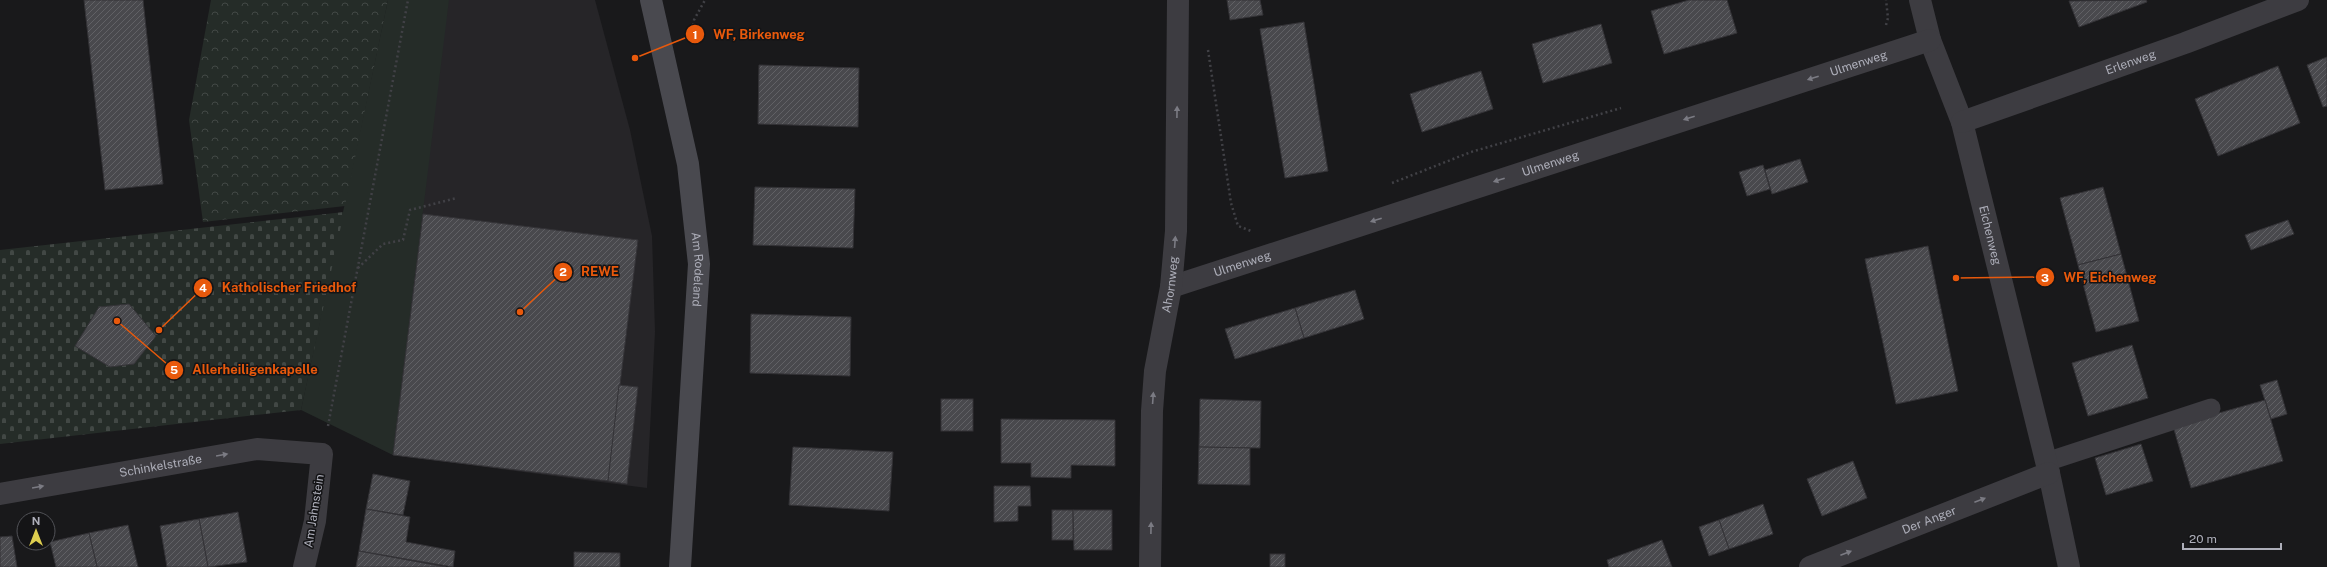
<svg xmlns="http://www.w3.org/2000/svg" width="2327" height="567" viewBox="0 0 2327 567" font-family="'Public Sans',sans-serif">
<defs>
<pattern id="cemetery-stones" width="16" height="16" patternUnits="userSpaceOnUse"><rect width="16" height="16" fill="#252c28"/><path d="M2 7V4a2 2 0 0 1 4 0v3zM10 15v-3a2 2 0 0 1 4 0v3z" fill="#424845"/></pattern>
<pattern id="park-crowns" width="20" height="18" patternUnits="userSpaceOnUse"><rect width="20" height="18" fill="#252c28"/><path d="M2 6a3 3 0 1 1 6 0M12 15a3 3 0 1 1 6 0" fill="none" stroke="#424845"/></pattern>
<pattern id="building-hatch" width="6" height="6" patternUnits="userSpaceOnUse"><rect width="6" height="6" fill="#49494d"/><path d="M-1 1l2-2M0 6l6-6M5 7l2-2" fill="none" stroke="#616165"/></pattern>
</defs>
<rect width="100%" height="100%" fill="#19191b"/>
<path fill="#262528" d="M430,0H595L630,130L652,236L655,332L647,488L393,455L359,438Z"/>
<path fill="#252c28" d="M388,0H449L393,455L301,410Z"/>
<path fill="url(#cemetery-stones)" d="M344,212L301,410L0,444V250Z"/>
<path fill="url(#park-crowns)" d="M211,0H388L345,206L203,222L189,120Z"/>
<g fill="url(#building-hatch)" stroke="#343337">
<path d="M84,0H143L163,184L105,190Z"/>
<path d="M1227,0H1260L1263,15L1230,20Z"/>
<path d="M1689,0H1727L1737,33L1664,54L1651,11Z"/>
<path d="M2146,0L2147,2L2079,27L2069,1Z"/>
<path d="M1304,22L1328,171L1285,178L1260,29Z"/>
<path d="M1601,24L1612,63L1543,83L1532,44Z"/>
<path d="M2327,57V106L2323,107L2307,65Z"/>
<path d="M759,65L859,68L858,127L758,124Z"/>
<path d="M2278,66L2300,123L2218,156L2195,99Z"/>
<path d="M1481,71L1493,109L1422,132L1410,94Z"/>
<path d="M1800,159L1808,182L1772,194L1765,170Z"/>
<path d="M1763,165L1770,189L1747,196L1739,172Z"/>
<path d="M755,187L855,189L853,248L753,245Z"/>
<path d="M2103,187L2121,254L2078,265L2060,198Z"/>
<path d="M423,214L638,240L608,481L393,455Z"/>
<path d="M2288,220L2294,234L2251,250L2245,235Z"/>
<path d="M1928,246L1958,391L1896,404L1865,259Z"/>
<path d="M2121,254L2139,321L2096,332L2078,265Z"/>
<path d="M1355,290L1364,319L1304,338L1295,308Z"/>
<path d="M129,304L156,336L134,364L110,367L75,346L99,307Z"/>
<path d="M1295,308L1304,338L1235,359L1225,329Z"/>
<path d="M751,314L851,317L850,376L750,373Z"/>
<path d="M2132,345L2148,398L2088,416L2072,363Z"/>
<path d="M2277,380L2287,414L2271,419L2260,385Z"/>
<path d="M619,385L638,387L627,484L608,481Z"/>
<rect x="941" y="399" width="32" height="32"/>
<path d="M1200,399L1261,401L1260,448L1199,447Z"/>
<path d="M2265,400L2283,461L2191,488L2173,426Z"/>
<path d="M1001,419L1115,420V466L1071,465V478L1031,477V463H1001Z"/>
<path d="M2141,444L2153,481L2106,495L2095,458Z"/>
<path d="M793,447L893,452L889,511L789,505Z"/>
<path d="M1199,447L1250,448V485L1198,484Z"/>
<path d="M1853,461L1867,498L1822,516L1807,479Z"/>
<path d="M373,474L410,481L403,515L366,509Z"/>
<path d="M994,486H1030L1031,506H1018V521L994,522Z"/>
<path d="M1763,504L1773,534L1729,549L1719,520Z"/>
<path d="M366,509L410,517L406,542L455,551L453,567L359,551Z"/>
<rect x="1052" y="510" width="21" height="30"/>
<path d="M1073,510H1112V550H1074Z"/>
<path d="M238,512L247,562L208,567L199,519Z"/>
<path d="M199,519L208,567H167L160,526Z"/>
<path d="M1719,520L1729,549L1709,556L1699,527Z"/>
<path d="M128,525L138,567H97L89,533Z"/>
<path d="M89,533L97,567H56L50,542Z"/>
<path d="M12,536L17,567H0V537Z"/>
<path d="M1662,540L1672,567H1609L1607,560Z"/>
<path d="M359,551L402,559L446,567H356Z"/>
<path d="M574,552L620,553V567H574Z"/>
<rect x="1270" y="554" width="15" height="13"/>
</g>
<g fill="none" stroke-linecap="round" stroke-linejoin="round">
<g stroke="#414146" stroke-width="2.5" stroke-dasharray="2 3" stroke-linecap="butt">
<path d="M1886,25L1888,18L1886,0"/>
<path d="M690,40L694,20L705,0"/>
<path d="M1208,50L1231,203L1238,226L1251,231"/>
<path d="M1392,183L1471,152L1621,108"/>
<path d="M358,268L383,244L403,240L410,210L457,198"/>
<path d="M328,426L408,0"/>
</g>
<path stroke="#3d3c41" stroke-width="19" d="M2046,462L2211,408"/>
<g stroke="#3d3c41" stroke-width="22">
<path id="s1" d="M1920,0L1930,40L1962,122L2049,473L2069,567"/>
<path id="s2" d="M1962,122L2185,43L2298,0"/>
<path id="s3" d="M1171,287L1930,40"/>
<path id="s4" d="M0,494L257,449L322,454L315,521L304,567"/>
<path id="s5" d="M1150,567L1152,411L1155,371L1171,287L1176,231L1178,0"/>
<path id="s6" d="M1810,567L2049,473"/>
</g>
<path stroke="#49494f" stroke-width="22" id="s7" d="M651,0L688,164L699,264L680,567"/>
</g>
<defs><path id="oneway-solid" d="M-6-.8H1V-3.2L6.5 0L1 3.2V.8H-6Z"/></defs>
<g fill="#7b7b83">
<use href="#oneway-solid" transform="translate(1813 78) rotate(162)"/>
<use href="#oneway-solid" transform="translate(1177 112) rotate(-89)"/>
<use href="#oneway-solid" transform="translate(1689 118) rotate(162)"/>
<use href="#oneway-solid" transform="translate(1499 180) rotate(162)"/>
<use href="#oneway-solid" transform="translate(1376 220) rotate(162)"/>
<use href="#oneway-solid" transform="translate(1175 242) rotate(-86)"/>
<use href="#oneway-solid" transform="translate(1153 398) rotate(-86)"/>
<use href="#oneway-solid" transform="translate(222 455) rotate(-10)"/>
<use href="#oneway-solid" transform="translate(38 487) rotate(-10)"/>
<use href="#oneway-solid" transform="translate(1980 500) rotate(-21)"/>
<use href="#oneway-solid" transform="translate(1151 528) rotate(-89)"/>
<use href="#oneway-solid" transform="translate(1846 553) rotate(-21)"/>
</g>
<g text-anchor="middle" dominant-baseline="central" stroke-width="3" stroke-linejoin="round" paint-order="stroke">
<g font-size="12" fill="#adaeb9" stroke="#141416">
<text stroke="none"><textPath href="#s3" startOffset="723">Ulmenweg</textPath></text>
<text stroke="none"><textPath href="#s2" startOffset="179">Erlenweg</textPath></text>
<text stroke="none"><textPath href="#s3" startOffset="399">Ulmenweg</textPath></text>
<text stroke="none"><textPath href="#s1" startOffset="246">Eichenweg</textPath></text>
<text stroke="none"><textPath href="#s3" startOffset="75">Ulmenweg</textPath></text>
<text stroke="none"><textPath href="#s7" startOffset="274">Am Rodeland</textPath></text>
<text stroke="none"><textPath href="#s5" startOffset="284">Ahornweg</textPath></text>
<text stroke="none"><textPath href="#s4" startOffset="163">Schinkelstraße</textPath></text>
<text transform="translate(314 511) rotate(-81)">Am Jahnstein</text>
<text stroke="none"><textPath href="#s6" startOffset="128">Der Anger</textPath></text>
</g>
</g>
<path fill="none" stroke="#e8590c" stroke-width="1.5" d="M635 58L695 34M520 312L563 272M1956 278L2045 277M159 330L203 288M117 321L174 370"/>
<g fill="#e8590c" stroke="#141416" stroke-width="1.5">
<circle cx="635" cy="58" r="4"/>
<circle cx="520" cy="312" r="4"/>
<circle cx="1956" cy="278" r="4"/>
<circle cx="159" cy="330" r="4"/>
<circle cx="117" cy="321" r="4"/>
<circle cx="695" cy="34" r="10"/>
<circle cx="563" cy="272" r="10"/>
<circle cx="2045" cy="277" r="10"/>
<circle cx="203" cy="288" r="10"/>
<circle cx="174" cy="370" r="10"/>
</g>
<g font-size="12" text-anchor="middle" font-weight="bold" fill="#fff">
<text x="695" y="39">1</text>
<text x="563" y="276">2</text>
<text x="2045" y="282">3</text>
<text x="203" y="292">4</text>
<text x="174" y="374">5</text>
</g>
<g font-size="13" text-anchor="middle" font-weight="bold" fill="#e8590c" stroke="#141416" stroke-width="3" stroke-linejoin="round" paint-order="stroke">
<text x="759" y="39">WF, Birkenweg</text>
<text x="600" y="276">REWE</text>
<text x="2110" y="282">WF, Eichenweg</text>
<text x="289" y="292">Katholischer Friedhof</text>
<text x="255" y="374">Allerheiligenkapelle</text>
</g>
<g transform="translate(36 531)"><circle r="19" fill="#141416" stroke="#515257"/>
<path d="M0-3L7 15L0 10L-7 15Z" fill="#ddcd4f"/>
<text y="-6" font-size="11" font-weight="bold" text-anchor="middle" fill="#adaeb9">N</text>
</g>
<path d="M2183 543v6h98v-6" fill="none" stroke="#adaeb9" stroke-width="2"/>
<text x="2189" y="543" font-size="12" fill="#adaeb9" stroke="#141416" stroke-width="3" paint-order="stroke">20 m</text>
</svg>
